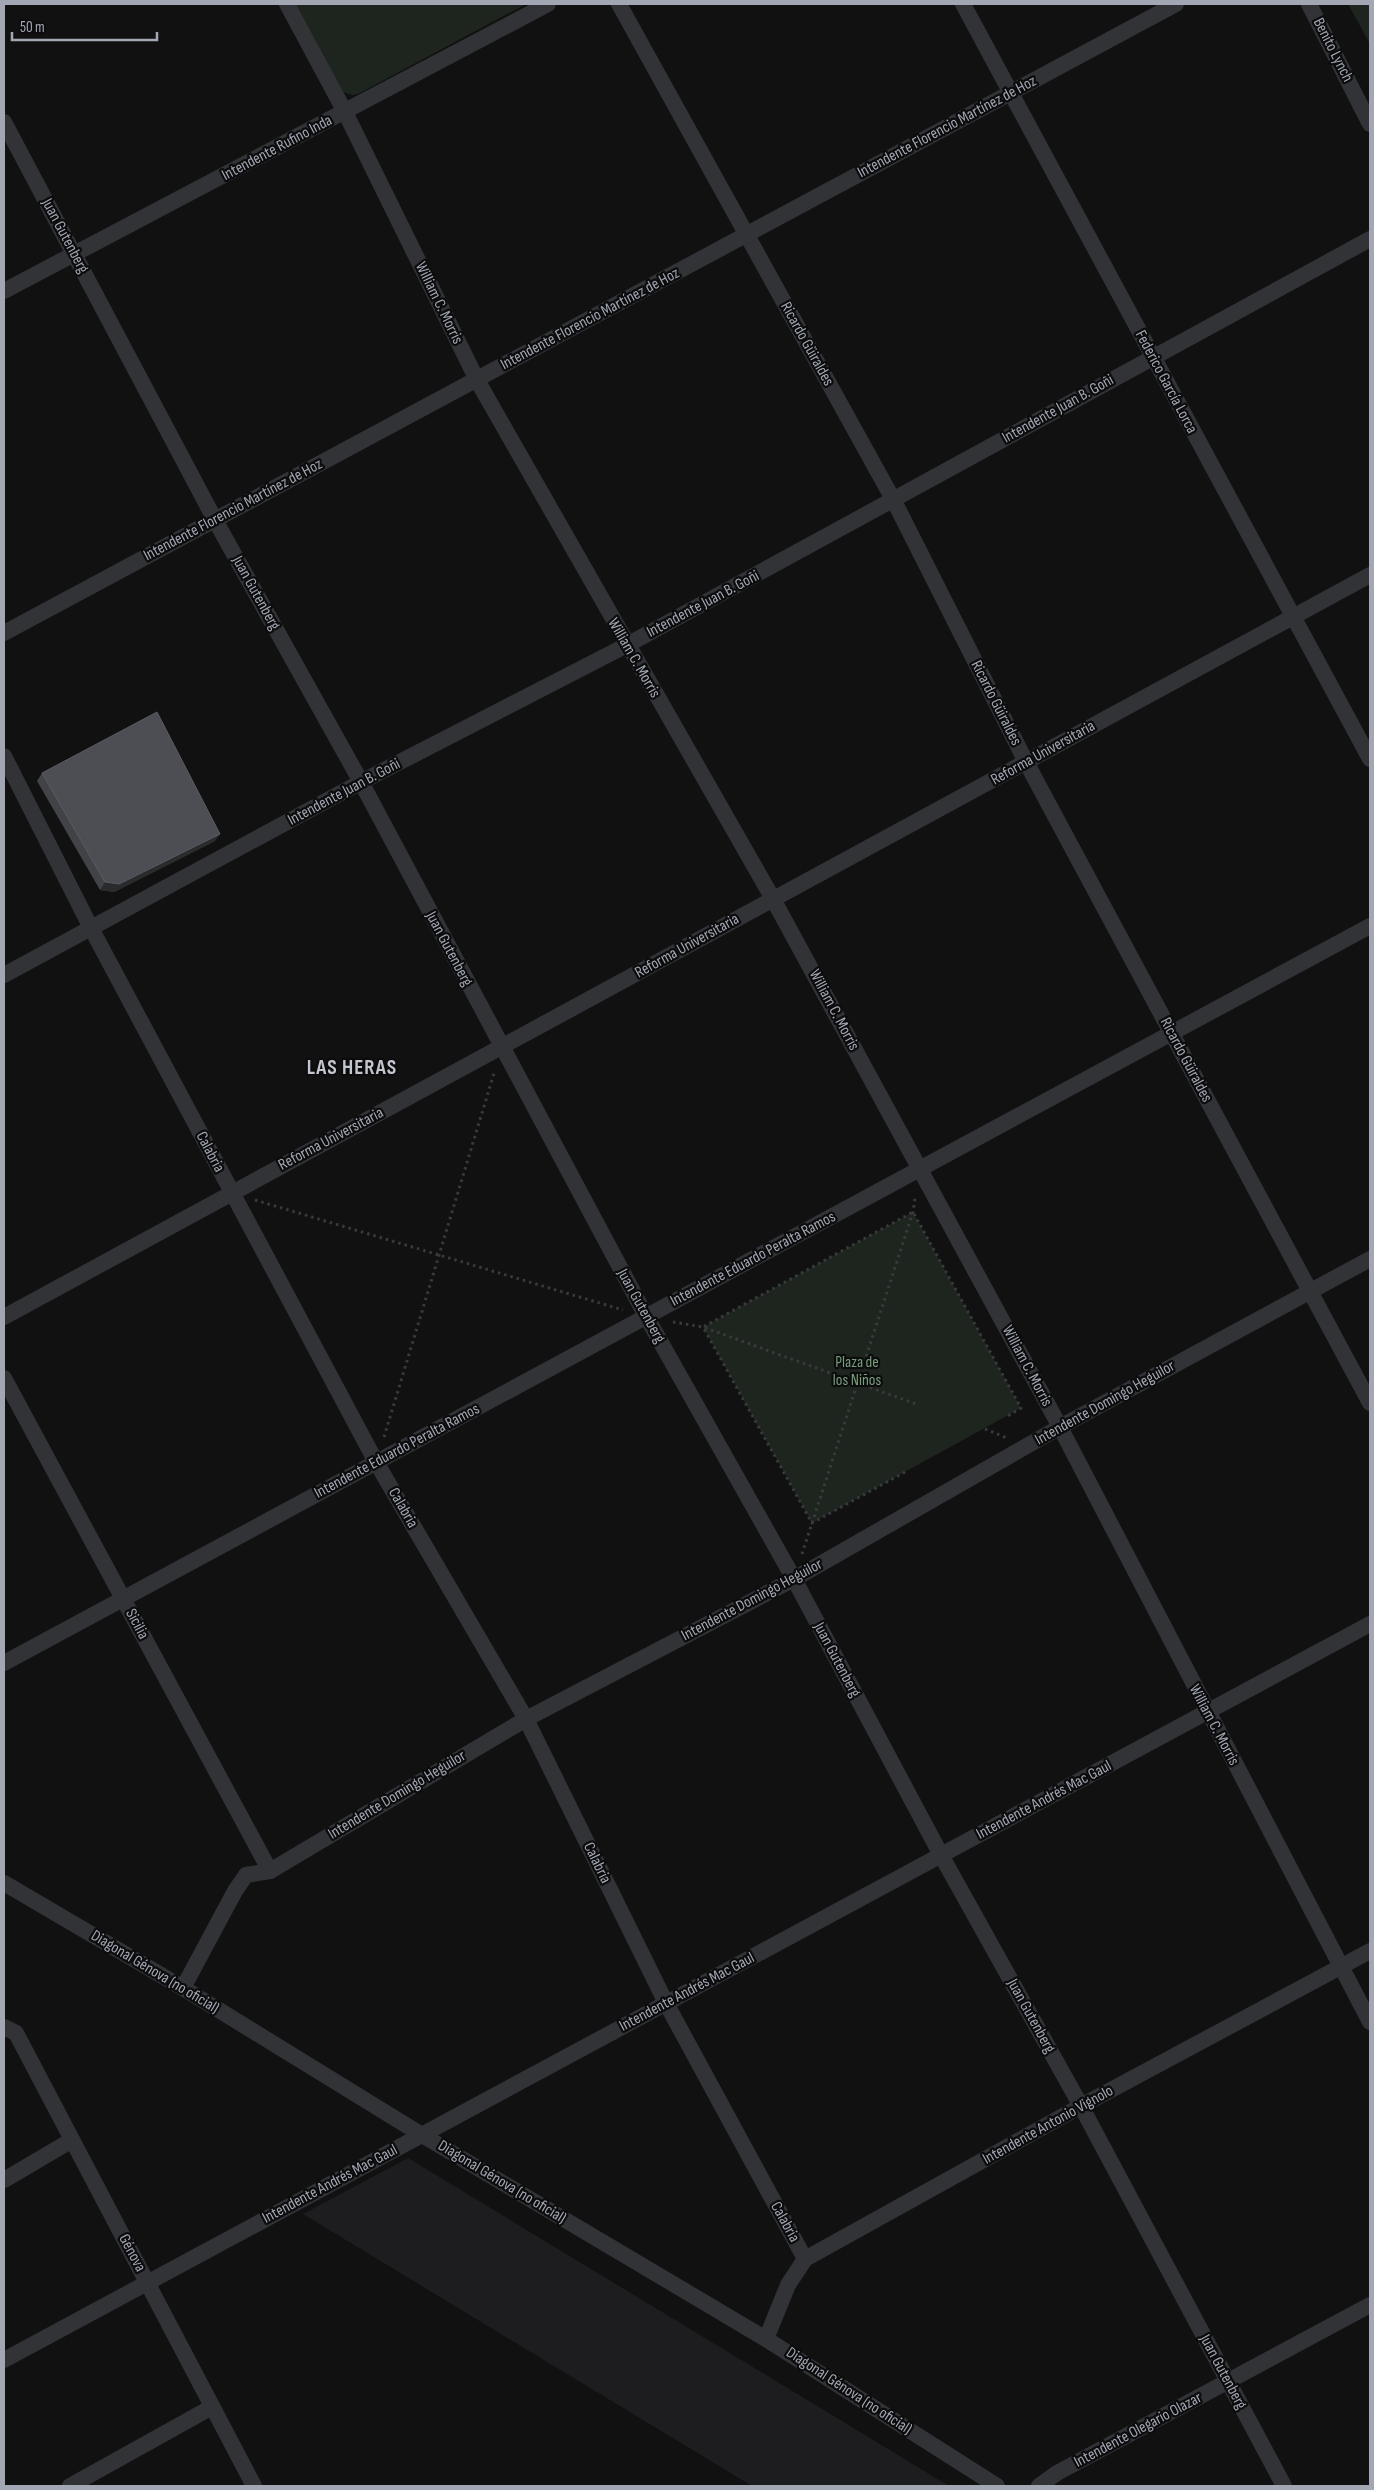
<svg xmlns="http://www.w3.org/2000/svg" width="1374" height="2490" viewBox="0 0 1374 2490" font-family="'Sofia Sans Condensed',sans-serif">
<rect width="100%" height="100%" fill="#111112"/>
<path fill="#1d1d1f" d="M408,2158L949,2486H752L303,2214Z"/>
<g fill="#1d251e">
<path d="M296,4H526L358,94L352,95L343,92Z"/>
<path d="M1348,4H1370V44Z"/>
<path d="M913,1212L1021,1408L812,1523L703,1327Z"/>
</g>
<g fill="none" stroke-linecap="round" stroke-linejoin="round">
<g stroke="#383a3e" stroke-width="3" stroke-dasharray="2.5 4" stroke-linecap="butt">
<path d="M255,1200L623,1310"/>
<path d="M673,1322L703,1327L916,1404"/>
<path d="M985,1429L1007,1438"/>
<path d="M384,1437L495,1070"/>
<path d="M905,1472L812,1523L703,1327L913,1212L1021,1408L1006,1417"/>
<path d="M802,1554L913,1212L915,1198"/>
</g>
<g stroke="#323337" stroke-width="16">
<path d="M287,4L345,112L477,380L773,899L1060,1427L1370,2022"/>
<path d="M619,4L894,501L1026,762L1370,1403"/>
<path d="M963,4L1370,759"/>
<path d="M1309,4L1370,124"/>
<path d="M4,122L215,520L361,782L646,1316L794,1579L941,1855L1081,2106L1284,2486"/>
<path d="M4,291L548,4"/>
<path d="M4,633L1176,4"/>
<path d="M4,756L91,928L376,1462L526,1719L666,2003L805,2259"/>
<path d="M4,975L361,782L627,645L1370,239"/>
<path d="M4,1317L1370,575"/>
<path d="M4,1378L270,1871"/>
<path d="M4,1663L1370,926"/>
<path d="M4,1883L183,1988L422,2135L766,2339L997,2486"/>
<path d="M183,1988L235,1891L246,1875L270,1871L526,1719L794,1579L1060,1427L1370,1259"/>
<path d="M4,2027L16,2033L254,2486"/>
<path d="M4,2180L72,2140"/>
<path d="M766,2339L788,2285L805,2259L1081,2106L1370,1951"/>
<path d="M4,2360L1370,1624"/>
<path d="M70,2486L212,2407"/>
<path d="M1039,2486L1057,2473L1370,2305"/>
</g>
</g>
<path fill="#424347" d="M42,773L215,841L114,892L100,890L37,781Z"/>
<path fill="#2a2b2d" d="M220,834L215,841L114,892L100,890L105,882Z"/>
<path fill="#4d4e53" stroke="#5a5c62" d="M157,712L220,834L119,884L105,882L42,773Z"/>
<g text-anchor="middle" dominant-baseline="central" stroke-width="4.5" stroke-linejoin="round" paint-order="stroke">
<g font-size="16" fill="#a2a7b3" stroke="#0c0c0d">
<text transform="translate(1333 50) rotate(63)">Benito Lynch</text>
<text transform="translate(947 127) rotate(-28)">Intendente Florencio Martínez de Hoz</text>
<text transform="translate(277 148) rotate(-28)">Intendente Rufino Inda</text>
<text transform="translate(65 236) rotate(62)">Juan Gutenberg</text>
<text transform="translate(439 303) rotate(64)">William C. Morris</text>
<text transform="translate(590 319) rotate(-28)">Intendente Florencio Martínez de Hoz</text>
<text transform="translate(807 344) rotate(61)">Ricardo Güiraldes</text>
<text transform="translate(1166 382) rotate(62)">Federico García Lorca</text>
<text transform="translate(1058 409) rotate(-29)">Intendente Juan B. Goñi</text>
<text transform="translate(233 510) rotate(-28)">Intendente Florencio Martínez de Hoz</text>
<text transform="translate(256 593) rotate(61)">Juan Gutenberg</text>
<text transform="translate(703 604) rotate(-28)">Intendente Juan B. Goñi</text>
<text transform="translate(634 658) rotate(60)">William C. Morris</text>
<text transform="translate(996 703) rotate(63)">Ricardo Güiraldes</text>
<text transform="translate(1043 753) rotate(-29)">Reforma Universitaria</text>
<text transform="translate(344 792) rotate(-28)">Intendente Juan B. Goñi</text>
<text transform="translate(687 946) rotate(-29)">Reforma Universitaria</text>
<text transform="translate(449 949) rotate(62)">Juan Gutenberg</text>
<text transform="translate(834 1010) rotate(62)">William C. Morris</text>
<text transform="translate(1186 1060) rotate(62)">Ricardo Güiraldes</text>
<text transform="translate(331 1139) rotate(-28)">Reforma Universitaria</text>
<text transform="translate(210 1152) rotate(62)">Calabria</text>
<text transform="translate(753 1259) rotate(-28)">Intendente Eduardo Peralta Ramos</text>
<text transform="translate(641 1306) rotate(61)">Juan Gutenberg</text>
<text transform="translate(1027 1366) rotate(62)">William C. Morris</text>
<text transform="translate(1105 1403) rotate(-29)">Intendente Domingo Heguilor</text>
<text transform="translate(397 1451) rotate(-28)">Intendente Eduardo Peralta Ramos</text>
<text transform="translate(403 1508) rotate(60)">Calabria</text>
<text transform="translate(752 1600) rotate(-28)">Intendente Domingo Heguilor</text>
<text transform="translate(137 1624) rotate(62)">Sicilia</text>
<text transform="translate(837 1660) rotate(62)">Juan Gutenberg</text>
<text transform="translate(1214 1725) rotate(62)">William C. Morris</text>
<text transform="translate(397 1795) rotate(-31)">Intendente Domingo Heguilor</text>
<text transform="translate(1044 1800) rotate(-28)">Intendente Andrés Mac Gaul</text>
<text transform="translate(597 1863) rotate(64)">Calabria</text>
<text transform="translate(155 1972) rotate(31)">Diagonal Génova (no oficial)</text>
<text transform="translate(687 1992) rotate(-28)">Intendente Andrés Mac Gaul</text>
<text transform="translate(1031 2016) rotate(61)">Juan Gutenberg</text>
<text transform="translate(1048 2125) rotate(-29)">Intendente Antonio Vignolo</text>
<text transform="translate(502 2182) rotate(31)">Diagonal Génova (no oficial)</text>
<text transform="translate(330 2184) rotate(-28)">Intendente Andrés Mac Gaul</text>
<text transform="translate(785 2222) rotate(61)">Calabria</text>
<text transform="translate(132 2253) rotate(62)">Génova</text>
<text transform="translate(1223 2372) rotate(62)">Juan Gutenberg</text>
<text transform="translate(849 2391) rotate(33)">Diagonal Génova (no oficial)</text>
<text transform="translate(1138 2430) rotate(-28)">Intendente Olegario Olazar</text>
</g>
<g font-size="16" fill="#789f7b" stroke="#0c0c0d">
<text x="857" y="1362">Plaza de<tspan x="857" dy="18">los Niños</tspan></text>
</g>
<g font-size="21" font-weight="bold" letter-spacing="1" fill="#c3c6cf" stroke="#0c0c0d">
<text x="352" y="1067">LAS HERAS</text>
</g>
</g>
<rect width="1374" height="2490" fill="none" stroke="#a2a7b3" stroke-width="10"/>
<path d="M12 32v8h145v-8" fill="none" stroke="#a2a7b3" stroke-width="2.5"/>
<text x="20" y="32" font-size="15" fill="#a2a7b3" stroke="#0c0c0d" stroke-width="4" paint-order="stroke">50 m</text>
</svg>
